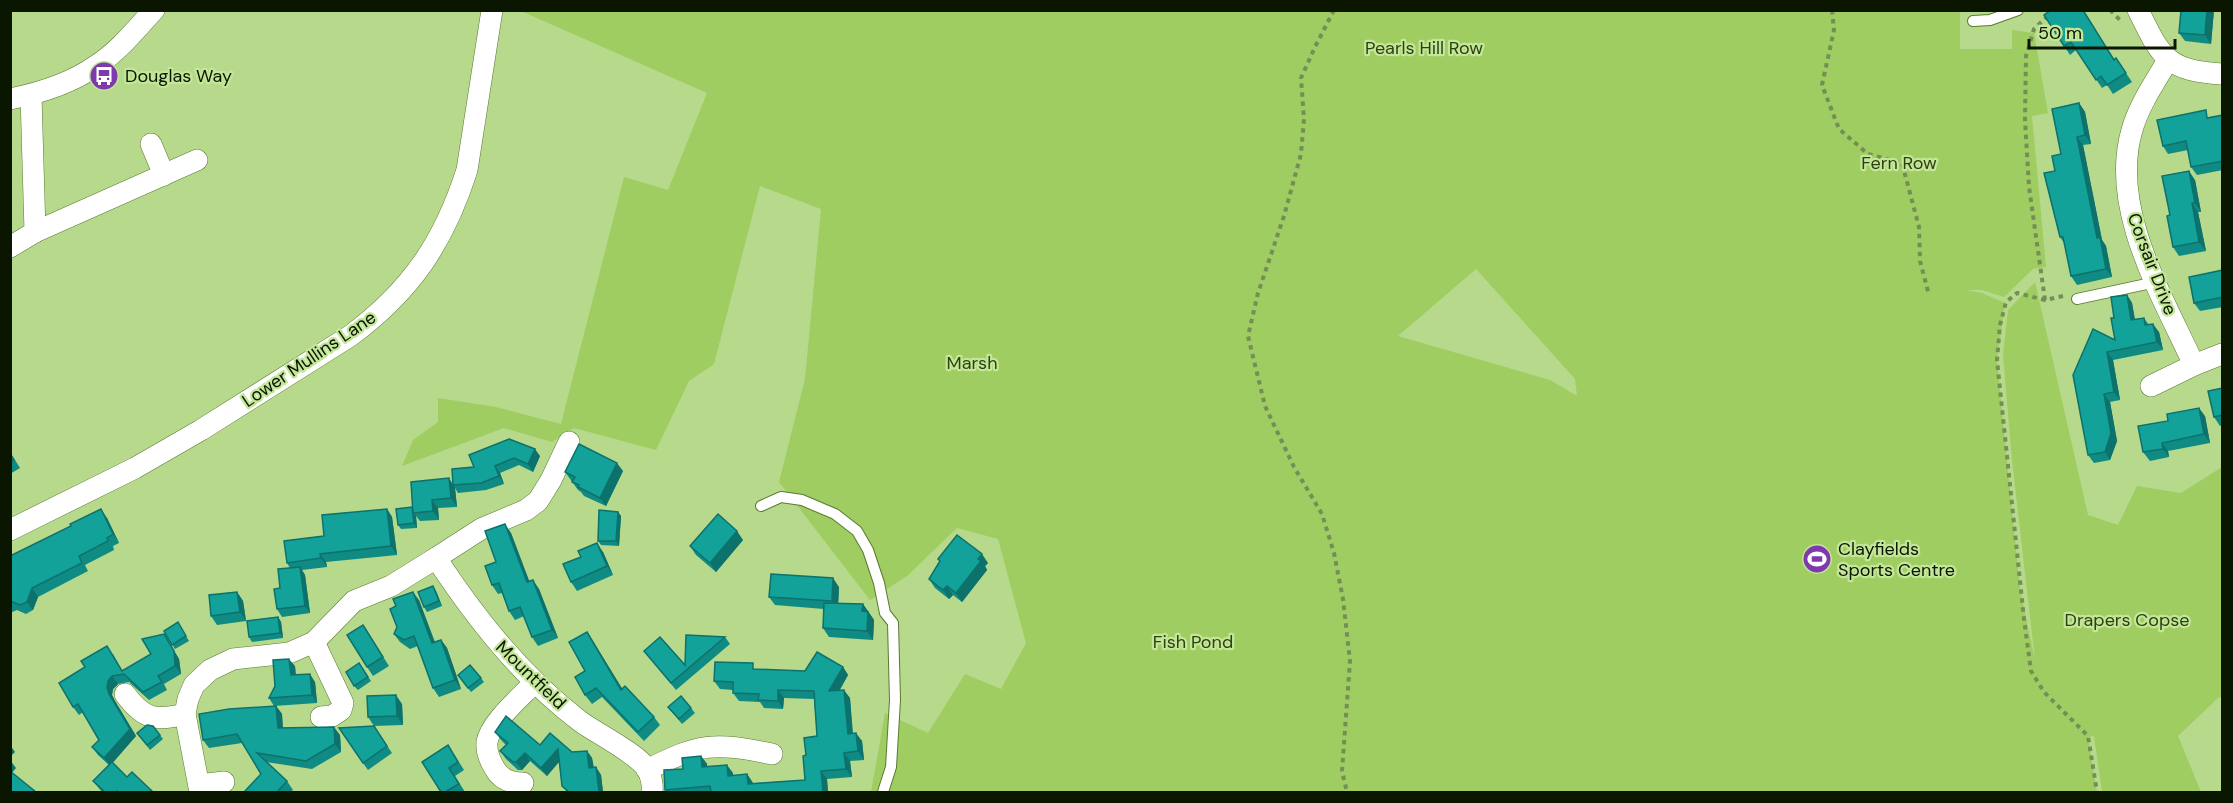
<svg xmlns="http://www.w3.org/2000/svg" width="2233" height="803" viewBox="0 0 2233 803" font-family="'DM Sans',sans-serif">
<rect width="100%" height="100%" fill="#b6d98c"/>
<path fill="#9fcd61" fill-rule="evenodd" d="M521,11H1960V49H2012V30L2034,33L2048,113L2032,116L2046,267L2033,269L2004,297L1982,290H1966L1982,293L2005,303L1997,360L2020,589L2035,660L2012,460L2003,355L2008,310L2035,282L2088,515L2118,525L2137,486L2181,493L2222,467V696L2218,698L2178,736L2201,792H2102L2094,736L2088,737L2097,792H871L885,713L928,733L965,674L1001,689L1026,643L998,539L957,528L907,576L870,600L779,482L805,379L821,209L760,186L714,364L689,381L656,450L574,428L552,442L504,428L402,466L413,440L438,422V398L496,407L561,424L624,177L668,190L707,93ZM1476,269L1575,379L1577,396L1550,380L1398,336Z"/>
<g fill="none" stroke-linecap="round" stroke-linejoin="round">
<g stroke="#5b7a2f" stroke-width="12">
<g id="service">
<path d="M1973,21L1990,20L2018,10"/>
<path d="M2077,299L2156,282"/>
<path d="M761,506L781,497L802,500L835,514L857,531L868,550L879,583L885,613L893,623L895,700L891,767L883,792"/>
</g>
</g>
<g stroke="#5b7a2f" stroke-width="22">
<g id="minor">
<path d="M2138,10C2161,57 2167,71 2222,74"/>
<path d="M2168,60C2155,82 2139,105 2132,130C2109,208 2162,295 2194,365"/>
<path d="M10,99C40,93 72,83 97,65C119,51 136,29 154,10"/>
<path d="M151,144L164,175"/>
<path d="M35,232L197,160"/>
<path d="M10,247L35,232L31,95"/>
<path d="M2151,386L2194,365L2222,354"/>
<path d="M10,530L135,468L201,430L350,336C411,291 444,242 467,170L492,10"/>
<path d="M436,558L481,529L526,510L538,501L551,480L569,442"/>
<path d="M314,642L343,703L341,710L332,716L321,717"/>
<path d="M125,694C144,720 156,721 185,714"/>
<path d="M647,770C700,743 714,742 772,754"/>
<path d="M523,783C511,783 501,780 495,769C490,761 486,752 487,742C490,723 521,697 534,683"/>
<path d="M199,785L224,782"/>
<path d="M200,792L185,714L188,699L194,685L210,670L233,659L289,653L314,642L354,601L391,586L436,558C477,620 522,677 581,722C598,734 638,754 648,770C651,776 653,786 652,792"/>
</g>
</g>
<g stroke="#748e56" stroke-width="4" stroke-dasharray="4.5 4.5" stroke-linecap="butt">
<path d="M1334,10L1315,47L1301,78L1304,119L1301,154L1284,216L1258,293L1248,336L1265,406L1294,467L1322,514L1334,553L1343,599L1350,661L1342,771L1347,792"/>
<path d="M1832,10L1834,30L1822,85L1839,129L1868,154L1902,163L1919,227L1920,261L1929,295"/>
<path d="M2110,10L2120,20"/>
<path d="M2063,296L2045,300L2017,293L2006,302L2000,325L1997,360L2024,619L2031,671L2044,692L2088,736L2097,792"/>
<path d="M2045,300L2029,187L2025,120L2026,56L2034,29L2054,10"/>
</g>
<use href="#service" stroke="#fff" stroke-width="10"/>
<use href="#minor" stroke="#fff" stroke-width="21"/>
</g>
<g fill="#0f8b84">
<path d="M2181,10H2214L2211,44L2185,41L2179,33Z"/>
<path d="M2044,15L2115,59L2116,58L2132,82L2113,94L2107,85L2102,88L2076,50L2070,55Z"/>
<path d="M2079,103L2085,112L2091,144L2083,145L2102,240L2106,246L2112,277L2077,285L2071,276L2064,243L2060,237L2055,171Z"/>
<path d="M2223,115V170L2197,175L2191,167L2188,150L2168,154L2163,146L2211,117Z"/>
<path d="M2195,180L2201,212H2198L2206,251L2179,256L2173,247L2170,215Z"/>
<path d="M2223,270V307L2200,311L2194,303Z"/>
<path d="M2127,295L2132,303L2135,319L2144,318L2149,325L2159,332L2163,350L2113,360L2120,400L2110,402L2117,441L2110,460L2094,463L2088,455L2073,375L2115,340L2114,318Z"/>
<path d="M2223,388V425L2220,426L2214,417Z"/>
<path d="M2205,416L2210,443L2168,451L2169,457L2150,461L2143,452Z"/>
<path d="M10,452L20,468L10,474Z"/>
<path d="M469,455L540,456L533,472L519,465L500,473L504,484L486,490L458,493L455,488L457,507L438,508L439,520L420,521L416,516L417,528L401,529L398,525L412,507L453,485L474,467Z"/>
<path d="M623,471L606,506L584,496L581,492L578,490L565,472Z"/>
<path d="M387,509L392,517L397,555L326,562L327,567L302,570L305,575L310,613L282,617L277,609L290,568L287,563L324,536Z"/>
<path d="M618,512L621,516L619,546L601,545L598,541Z"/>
<path d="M107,518L119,543L113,546L114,550L85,565L88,571L38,597L33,610L26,614L17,610L10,613V556Z"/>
<path d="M511,533L529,581L539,589L558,638L538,646L532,637L524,616L515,620L509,611L502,593L498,594L492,585L496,562Z"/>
<path d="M743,540L716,572L696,555L690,546Z"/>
<path d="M603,552L613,575L577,591L571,582Z"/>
<path d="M938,559L988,563L985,566L987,570L962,602L953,595L949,599L935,588L929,579L940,561Z"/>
<path d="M433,586L436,591L442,606L427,612L424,607Z"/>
<path d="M839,587L838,603L863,604L874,620L873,640L829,637L823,628L824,609L775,605L769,597Z"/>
<path d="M237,592L243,601L246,621L217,625L211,616Z"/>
<path d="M419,600L435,642L441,640L447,648L461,689L439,697L433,688L418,646L410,649L400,642L394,634Z"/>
<path d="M278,617L281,622L283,638L252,642L249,637Z"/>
<path d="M178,622L189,641L175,649L164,631Z"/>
<path d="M363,625L389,666L373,676L367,667Z"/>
<path d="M587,632L622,689L654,717L660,725L644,741L602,697L592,704L585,695Z"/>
<path d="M164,634L179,659L181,674L164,684L167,690L149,700L129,682L118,684L113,689L112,695L115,701L136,736L112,763L127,777L153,792H102L93,781L109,765L98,755L92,747L99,740L83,712L79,715L73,707L113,654L122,671L151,654Z"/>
<path d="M725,637L730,644L676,690L644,651L685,665Z"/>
<path d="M359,663L371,681L358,690L354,686Z"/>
<path d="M295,666L296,675L315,682L317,703L274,706L269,698Z"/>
<path d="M843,667L848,675L840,690L850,698L853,733L862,741L864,760L850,761L852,777L827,779L828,792H667L665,790L683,769L701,756L707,764V767L733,773V776L747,774L753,783L805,780L806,755L817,736L814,699L784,698L783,709L764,708L760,702L739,701L733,693V690L720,689L714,681L758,670L805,671Z"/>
<path d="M458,675L481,678L484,682L471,692Z"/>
<path d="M402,704L403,725L374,726L368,717Z"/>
<path d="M276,706L282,714L283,728L340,735L341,752L312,769L266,762L287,781L293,790L290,792H244L261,774L242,743L209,748L203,740Z"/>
<path d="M668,707L691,708L695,713L682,724Z"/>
<path d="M153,726L163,739L150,750L137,733Z"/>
<path d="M374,726L392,753L368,770L363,763Z"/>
<path d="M495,732L540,745L572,752L587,751L592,758L594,768L596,767L601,775L603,792H567L562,786L559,762L547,776L530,761L522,770H518L506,759L500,751L506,745L501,740Z"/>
<path d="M454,754L464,770L455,776L465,792H441L422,762Z"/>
</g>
<g fill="#0d716c">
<path d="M2207,10H2214L2211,44L2205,35Z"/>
<path d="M2079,103L2085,112L2091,144L2085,135Z"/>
<path d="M2077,137L2083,145L2102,240L2106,246L2112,277L2106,269L2097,238Z"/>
<path d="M2189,171L2195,180L2201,212L2195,203Z"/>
<path d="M2192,203L2198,212L2206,251L2199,242Z"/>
<path d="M2127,295L2132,303L2136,328L2131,320Z"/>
<path d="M2153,324L2159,332L2163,350L2157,342Z"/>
<path d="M2107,352L2113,360L2120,400L2114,392Z"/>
<path d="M2104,394L2110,402L2117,441L2110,460L2105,452Z"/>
<path d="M2199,408L2205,416L2210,443L2204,434Z"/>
<path d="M2162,443L2168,451L2169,457L2163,449Z"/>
<path d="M535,449L540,456L533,472L528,464Z"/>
<path d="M617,463L623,471L606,506L600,498Z"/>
<path d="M495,466L500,473L504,484L499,476Z"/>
<path d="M449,478L455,488L457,507L451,498Z"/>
<path d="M432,500L438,508L439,520L433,511Z"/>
<path d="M412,507L413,513L416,516L417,528L414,523Z"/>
<path d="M101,509L107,518L119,543L113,534Z"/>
<path d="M387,509L392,517L397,555L391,546Z"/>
<path d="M618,512L621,516L619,546L616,541Z"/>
<path d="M505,524L511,533L533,591L527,582Z"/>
<path d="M737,531L743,540L716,572L710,563Z"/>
<path d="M597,543L603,552L613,575L607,566Z"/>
<path d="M320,554L326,562L327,567L321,558Z"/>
<path d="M982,554L988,563L985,566L987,570L962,602L956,593Z"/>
<path d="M300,567L305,575L310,613L305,606Z"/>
<path d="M833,578L839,587L838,610L832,601Z"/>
<path d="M533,580L539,589L558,638L552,630Z"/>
<path d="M433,586L436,591L442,606L439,601Z"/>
<path d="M947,586L953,595L949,599L943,590Z"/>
<path d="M32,588L38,597L33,610L27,602Z"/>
<path d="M237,592L243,601L246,621L240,612Z"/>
<path d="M413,592L419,600L438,652L432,643Z"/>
<path d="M863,604L874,620L873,640L867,631L862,611Z"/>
<path d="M278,617L281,622L283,638L280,633Z"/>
<path d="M587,632L593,641L628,698L621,690Z"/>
<path d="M164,634L179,659L181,674L175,666Z"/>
<path d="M441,640L447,648L461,689L455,680Z"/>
<path d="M289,659L295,666L296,683L291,675Z"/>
<path d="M843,667L848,675L834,699L829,691Z"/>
<path d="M310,674L315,682L317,703L312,695Z"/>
<path d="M112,676L118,684L113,689L112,695L115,701L136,736L110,766L104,758L107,687L108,681Z"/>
<path d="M778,690L784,698L783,709L778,701Z"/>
<path d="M844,690L850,698L853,742L848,734Z"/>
<path d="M396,695L402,704L403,725L397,716Z"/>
<path d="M276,706L282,714L283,737L278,728Z"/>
<path d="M334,727L340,735L341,752L335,744Z"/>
<path d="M856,733L862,741L864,760L858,751Z"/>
<path d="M10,745L15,752L10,757Z"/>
<path d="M558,749L563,757L547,776L541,768Z"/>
<path d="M587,751L592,758L595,776L589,768Z"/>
<path d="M525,753L530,761L522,770L516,762Z"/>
<path d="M844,753L850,761L852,777L846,769Z"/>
<path d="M701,756L707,764L708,775L702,767Z"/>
<path d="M10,760L16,768L11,774H10Z"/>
<path d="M727,765L733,773L734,784L728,776Z"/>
<path d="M596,767L601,775L603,792H599Z"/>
<path d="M821,771L827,779L828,792H823Z"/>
<path d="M747,774L753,783L754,792L748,784Z"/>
</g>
<g fill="#12a29a" stroke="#0d716c" stroke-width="1.5">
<path d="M2051,10H2083L2114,60L2116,58L2126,73L2107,85L2101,76L2096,80L2071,42L2064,46L2044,15Z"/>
<path d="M2181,10H2207L2205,35L2179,33Z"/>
<path d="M2079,103L2085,135L2077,137L2097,238L2100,237L2106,269L2071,276L2063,237H2060L2044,173L2055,171L2052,156L2061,154L2052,109Z"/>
<path d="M2206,110L2207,118L2223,115V161L2191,167L2186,141L2163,146L2157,120Z"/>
<path d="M2189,171L2195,203H2192L2199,242L2173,247L2167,216L2170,215L2162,176Z"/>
<path d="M2223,270V297L2194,303L2189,277Z"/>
<path d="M2127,295L2131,320L2144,318L2145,325L2153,324L2157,342L2107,352L2114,392L2104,394L2111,433L2105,452L2088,455L2073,375L2093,329L2115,340L2111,318H2114L2111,297Z"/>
<path d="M2223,388V415L2214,417L2208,391Z"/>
<path d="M2199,408L2204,434L2162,443L2163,449L2143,452L2138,426L2168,421L2167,414Z"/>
<path d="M509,439L535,449L528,464L514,458L495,466L499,476L481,483L453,485L452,469L474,467L469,455Z"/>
<path d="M579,444L617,463L600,498L578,487L579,485L572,482L575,477L565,472Z"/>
<path d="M10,454L14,460L10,462Z"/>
<path d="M449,478L451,498L432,500L433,511L413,513L411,482Z"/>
<path d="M412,507L414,523L398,525L396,509Z"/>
<path d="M101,509L113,534L107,538L108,541L79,556L82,563L32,588L27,602L20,605L10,601V556L71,526L70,524Z"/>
<path d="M387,509L391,546L320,554L321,558L287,563L284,541L324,536L322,515Z"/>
<path d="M599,510L618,512L616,541H598Z"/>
<path d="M718,514L737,531L710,563L690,546Z"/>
<path d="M505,524L527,582L533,580L552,630L532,637L520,607L509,611L499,583L492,585L485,566L496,562L485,531Z"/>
<path d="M957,535L982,554L978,559L981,561L956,593L947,586L943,590L929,579L940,561L938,559Z"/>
<path d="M597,543L607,566L571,582L563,564L581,557L578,551Z"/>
<path d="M300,567L305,606L277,609L274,589L280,588L278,569Z"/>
<path d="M771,574L833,578L832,601L769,597Z"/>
<path d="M433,586L439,601L424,607L418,592Z"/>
<path d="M237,592L240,612L211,616L209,595Z"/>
<path d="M413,592L432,643L441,640L455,680L433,688L414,636L404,640L394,634L397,627L390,609L396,606L393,599Z"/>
<path d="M824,603L863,604L862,611L868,612L867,631L823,628Z"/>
<path d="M278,617L280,633L249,637L247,621Z"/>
<path d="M178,622L186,636L172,645L164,631Z"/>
<path d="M363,625L383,657L367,667L347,635Z"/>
<path d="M587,632L621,690L625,686L654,717L638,732L596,688L585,695L575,677L585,671L569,642Z"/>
<path d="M164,634L174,651L175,666L158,676L162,682L143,692L124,674L112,676L108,681L107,687L109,694L130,729L104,758L92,747L99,740L78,704L73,707L59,683L85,667L81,661L107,646L122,671L151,654L142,639Z"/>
<path d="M686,635L725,637L671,683L644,651L660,637L685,665Z"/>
<path d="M817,652L843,667L829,691L844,690L848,734L856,733L858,751L844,753L846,769L821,771L823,792H711L710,786L665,790L664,770L683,769L682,758L701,756L702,767L727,765L728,776L747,774L748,784L805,780L803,756L806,755L804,738L817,736L814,691L778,690V701L758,700L759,694L733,693V682L714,681L715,662L753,663V669L805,671Z"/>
<path d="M289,659L291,675L310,674L312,695L269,698L275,686L273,660Z"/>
<path d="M359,663L368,677L354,686L346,672Z"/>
<path d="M470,665L481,678L468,688L458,675Z"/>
<path d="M396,695L397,716L368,717L367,696Z"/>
<path d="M681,696L691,708L679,719L668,707Z"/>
<path d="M276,706L278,728L334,727L335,744L306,761L257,753L287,781L277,792H244L261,774L237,734L203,740L199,714L229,709Z"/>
<path d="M506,716L540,745L550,733L572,752L587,751L589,768L596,767L599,792H569L562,786L558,749L541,768L525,753L516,762H513L500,751L508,743L495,732Z"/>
<path d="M147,725L153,726L160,735L147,745L137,733Z"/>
<path d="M374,726L387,746L363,763L339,728Z"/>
<path d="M448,745L458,762L449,768L459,784L445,792H441L422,762Z"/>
<path d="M112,762L127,777L132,772L153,792H118L117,791L115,792H105L93,781Z"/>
<path d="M10,771L36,792H10Z"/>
</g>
<defs>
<g id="bus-disc" transform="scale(1.5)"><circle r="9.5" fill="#7e3aad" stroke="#c3e698"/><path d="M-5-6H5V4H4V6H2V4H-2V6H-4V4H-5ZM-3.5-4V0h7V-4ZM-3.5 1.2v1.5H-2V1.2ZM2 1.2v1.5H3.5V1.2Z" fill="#fff"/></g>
<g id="stadium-disc" transform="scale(1.5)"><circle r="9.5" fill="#7e3aad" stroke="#c3e698"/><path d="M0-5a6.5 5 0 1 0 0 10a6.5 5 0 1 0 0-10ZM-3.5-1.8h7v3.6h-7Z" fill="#fff"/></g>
</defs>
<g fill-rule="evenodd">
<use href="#bus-disc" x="104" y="76"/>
<use href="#stadium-disc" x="1817" y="559"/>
</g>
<g text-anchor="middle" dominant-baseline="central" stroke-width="4.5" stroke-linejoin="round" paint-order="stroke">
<g font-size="18" fill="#2d410f" stroke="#c3e698">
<text x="1424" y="48">Pearls Hill Row</text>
<text x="1899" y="163">Fern Row</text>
<text x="972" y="363">Marsh</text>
<text x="2127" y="620">Drapers Copse</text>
<text x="1193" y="642">Fish Pond</text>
</g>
<g font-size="18" fill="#0a1600" stroke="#c3e698" text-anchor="start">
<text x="125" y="76">Douglas Way</text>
<text x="1838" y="549">Clayfields<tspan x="1838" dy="21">Sports Centre</tspan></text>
</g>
<g font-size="18" fill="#0a1600" stroke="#c3e698">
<text transform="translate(2152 264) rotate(69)">Corsair Drive</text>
<text transform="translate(309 359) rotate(-34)">Lower Mullins Lane</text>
<text transform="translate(531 675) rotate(44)">Mountfield</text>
</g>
</g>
<rect width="2233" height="803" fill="none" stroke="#0a1600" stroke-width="24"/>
<path d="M2029 39v9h146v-9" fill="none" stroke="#0a1600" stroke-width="3"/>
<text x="2038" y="39" font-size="18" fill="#0a1600" stroke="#c3e698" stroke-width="4.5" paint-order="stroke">50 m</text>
</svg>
